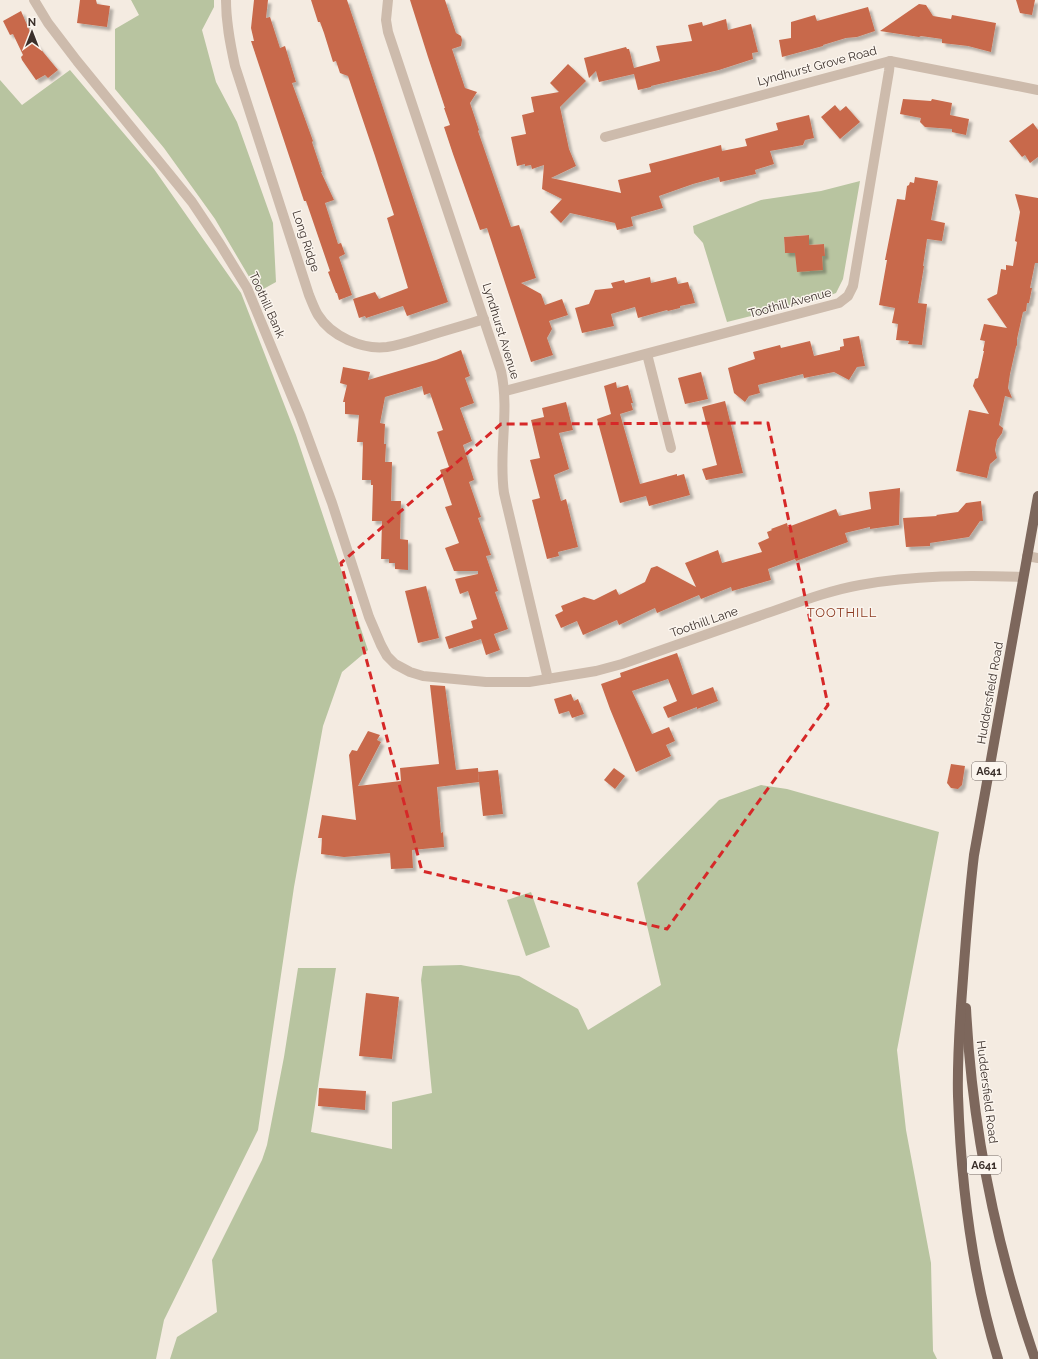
<svg xmlns="http://www.w3.org/2000/svg" width="1038" height="1359" viewBox="0 0 1038 1359" font-family="Raleway,sans-serif">
<defs>
<filter id="shadow"><feDropShadow dx="3.5" dy="3.5" stdDeviation="1" flood-color="#0004"/></filter>
</defs>
<rect width="100%" height="100%" fill="#f4ebe1"/>
<g fill="#b8c4a0" fill-rule="evenodd">
<path d="M131,0H214V7L202,30L216,82L237,122L273,223L276,282L258,292L215,219L164,148L115,89V29L139,15Z"/>
<path d="M70,70L154,169L241,293L296,435L368,650L342,672L323,726L294,887L258,1130L164,1320L156,1359H0V80L22,105Z"/>
<path d="M860,181L843,279L836,293L820,299L727,322L703,243L694,233L693,226L761,200L821,191ZM808,235L809,245L824,244L825,256L795,253H785L784,237Z"/>
<path d="M761,785L787,789L939,832L897,1050L906,1130L931,1263L933,1351L937,1359H170L177,1337L217,1312L212,1260L262,1160L267,1145L284,1057L298,968H336L311,1132L392,1149V1102L432,1093L421,980L423,966L461,965L519,976L578,1009L588,1030L661,985L637,883L719,800Z"/>
<path d="M531,892L550,947L526,956L507,900Z"/>
</g>
<g fill="#c8694b" filter="url(#shadow)">
<path d="M80,0H96L97,4L110,6L107,27L77,23Z"/>
<path d="M254,0H268L266,18L270,17L280,48L285,46L296,82L292,83L313,141L312,142L322,172H321L334,200L325,203L338,244L341,243L345,254L339,257L352,295L339,300L337,293H336L328,272L330,271L306,201H304L251,41H254L251,28Z"/>
<path d="M311,0H347L448,302L407,316L403,306L366,318L365,316L359,318L353,299L375,292L379,299L408,288L387,218L394,215L375,156L348,76L340,73L336,61L333,62L324,33L320,22H318Z"/>
<path d="M410,0H445L456,33L461,36L462,40L461,46L452,49L465,88L477,92L470,103L479,130L478,131L511,227L519,225L536,278L521,283L541,294L545,305L562,299L568,315L549,321L552,329L547,338L553,355L531,362L487,228L480,230L453,154L444,127L450,125L444,108H445L428,57Z"/>
<path d="M1016,0H1035L1032,15L1020,13Z"/>
<path d="M919,4L926,5L933,16L951,19L952,15L996,23L991,52L968,46L942,43V39L921,36L919,37L880,31Z"/>
<path d="M868,7L875,31L857,37L846,38L823,45V46L782,57L779,40L791,38V22L815,15L817,21Z"/>
<path d="M21,11L34,41L58,70L48,78L45,75L36,80L22,60L21,57L23,55L13,34L10,35L3,21Z"/>
<path d="M726,19L728,30L751,24L758,52L752,53L753,59L719,70L651,86V87L638,90L634,74L599,82L596,71L589,78L584,58L626,47L627,49H629L634,68L660,61L656,46L692,41L688,25L702,22L703,26Z"/>
<path d="M568,64L586,81L560,107L569,149L576,166L551,178L621,193L618,180L651,172L649,164L721,145L722,151L747,146L745,139L778,130L776,123L809,115L814,138L805,140L803,145L770,151L774,164L755,170L756,174L720,182L719,177L693,184L659,196L663,208L631,217L633,226L617,230L615,223L570,213L561,223L550,212L562,199L542,189L544,165L532,169L531,165L525,166V164L517,166L511,137L526,134L522,115L534,112L531,97L559,92L550,83Z"/>
<path d="M903,99L931,101L932,99L952,103L950,115L969,119L966,135L952,132V129L925,127L920,122L921,118L900,114Z"/>
<path d="M835,105L840,111L846,106L860,122L840,139L821,117Z"/>
<path d="M1033,123L1038,130V157L1030,163L1025,155L1022,157L1009,141Z"/>
<path d="M915,177L938,181L931,220L945,223L942,241L927,239L923,266H924L918,303L927,304L922,345L908,344L909,341L896,340L898,324L892,323L895,308L879,305L887,260H885L897,199L905,200L907,186L909,185L910,182L914,183Z"/>
<path d="M1015,194L1038,198V263H1035L1030,288H1032L1029,303H1027L1026,311L1023,312L1017,339V345L1016,347L1010,374L1008,388L1012,398L1005,396L999,425L1003,428L1002,433L997,440L995,450L997,458L990,464L987,478L956,471L969,410L989,414L973,386L975,379L978,378L984,351H983L985,341L980,340L984,324L1007,328L987,299L997,294L1001,269L1006,270V265L1013,266L1017,242L1015,241L1020,212Z"/>
<path d="M809,235V245L824,244L825,256H822L823,270L797,272L795,253H785L784,237Z"/>
<path d="M650,277L651,283L676,277L678,284L688,282L690,289H691L695,303L680,306V308L668,311L667,310L638,318L635,307L611,314L614,326L582,333L575,308L589,304L595,290L613,288L611,283L624,280L625,283Z"/>
<path d="M859,336L865,366L857,367L849,380L834,372L804,378L803,374L758,385L760,393L749,396L745,402L734,393L728,368L755,359L753,352L780,345L781,348L810,341L814,356L840,350V347L844,346L843,339Z"/>
<path d="M461,350L470,376L465,378L474,403L460,408L472,441L463,445L474,480L469,482L481,517L478,518L491,555L486,556L498,591L495,592L508,629L494,634L500,650L486,655L481,639L449,649L445,637L473,628L471,621L477,619L468,591L460,594L455,579L478,574V571H454L445,548L459,543L445,507L452,505L440,470L449,467L437,432L443,430L430,393L424,395L422,386L385,397L380,423L385,424L384,444H386L385,462H392L391,501H401L400,539L408,540V570L395,569V563H389V559H381L382,521H372L373,485H371V480H362L363,442H357L359,415L345,414V402H343L347,385L340,383L343,367L370,372L368,380L436,360Z"/>
<path d="M701,372L708,399L685,404L678,378Z"/>
<path d="M616,382L617,388L628,385L633,403H631L633,410L620,414L640,484L677,474V476L684,474L690,495L649,506L646,496L620,503L597,419L611,414L604,386Z"/>
<path d="M725,401L743,473L706,480L702,469L717,465L702,407Z"/>
<path d="M566,402L573,430L559,433L569,469L554,475L561,501L566,499L578,547L558,552L559,556L547,559L532,500L540,498L530,460L540,458L531,420L544,417L542,408Z"/>
<path d="M900,488L899,525L870,529V527L845,533L848,542L796,561L795,559L768,569L771,580L732,591L731,587L701,599L699,595L657,613L655,608L619,625L617,620L583,635L577,621L561,628L555,615L563,611L561,606L584,597L594,600L616,589L619,595L645,582L651,568L657,566L696,587L685,563L718,550L722,563L762,552L758,543L769,538L767,532L772,530L771,529L787,523L788,527L836,509L839,516L871,509L869,492Z"/>
<path d="M981,501L983,521H980L969,537L930,543V546L906,547L903,518L937,516L936,515L958,512L966,503Z"/>
<path d="M426,586L439,638L418,643L405,591Z"/>
<path d="M677,653L692,695L713,687L718,701L697,709V707L668,718L663,707L677,701L668,679L632,691L652,734L669,727L675,741L666,745L671,756L636,772L610,709L601,684L621,677L620,673Z"/>
<path d="M430,685L445,686L456,770L478,768L479,782L437,787L441,833L443,832L444,847L412,850L413,868L391,869L390,853L344,857L321,854L322,838H318L322,815L356,820L349,755L352,750L357,751L368,731L380,735L377,740L381,742L358,786L401,781L400,768L439,764Z"/>
<path d="M571,694L574,701L578,699L584,714L572,718L569,711L559,714L554,699Z"/>
<path d="M951,764L965,766L962,785L958,789L951,788L947,783Z"/>
<path d="M614,768L625,776L615,789L604,780Z"/>
<path d="M498,770L503,814L483,816L478,772Z"/>
<path d="M366,993L399,997L392,1059L359,1056Z"/>
<path d="M319,1088L366,1091L365,1110L318,1106Z"/>
</g>
<g fill="none" stroke-linecap="round" stroke-linejoin="round">
<g stroke="#cdbbac" stroke-width="10">
<path d="M226,0C226,23 230,43 235,66L309,295C312,302 314,308 318,315C331,336 362,350 387,347C401,345 415,340 428,336C447,330 466,325 484,319"/>
<path d="M388,0L386,20L388,32L501,371C510,412 498,452 504,493L548,679"/>
<path d="M605,137L890,61L1038,90"/>
<path d="M647,354L671,448"/>
<path d="M505,391L839,303L848,296L853,286L889,71L890,61"/>
<path d="M1027,556L1038,558"/>
</g>
<path stroke="#cdbbac" stroke-width="10" d="M34,0L48,23L77,61L192,202L220,244L247,288L300,416L332,503L369,617L381,645L387,656L395,664L410,672L423,676L486,682H529L596,671L622,664C667,648 713,632 759,616C792,605 826,591 860,585C914,575 968,575 1023,577"/>
<g stroke="#7d675c" stroke-width="10">
<path d="M966,1008C972,1128 996,1246 1035,1359"/>
<path d="M998,1359C972,1275 961,1184 958,1096C957,1057 960,1017 963,978C966,937 969,896 974,855L1038,496"/>
</g>
</g>
<path fill="none" stroke="#d62828" stroke-width="3" stroke-dasharray="8 5" stroke-linejoin="round" d="M768,423L828,705L667,929L422,871L341,563L501,424Z"/>
<g text-anchor="middle" dominant-baseline="central" stroke-width="3" stroke-linejoin="round" paint-order="stroke">
<g fill="#fbf5ee" stroke="#756b66" stroke-width="1">
<rect x="972" y="762" width="34" height="18" rx="3"/>
<rect x="967" y="1156" width="34" height="18" rx="3"/>
</g>
<g font-size="11" font-weight="bold" fill="#3b302b">
<text x="989" y="771">A641</text>
<text x="984" y="1165">A641</text>
</g>
<g font-size="12" fill="#3b302b" stroke="#fbf5ee">
<text transform="translate(817 66) rotate(-15)">Lyndhurst Grove Road</text>
<text transform="translate(306 241) rotate(72)">Long Ridge</text>
<text transform="translate(790 303) rotate(-15)">Toothill Avenue</text>
<text transform="translate(267 305) rotate(66)">Toothill Bank</text>
<text transform="translate(501 331) rotate(73)">Lyndhurst Avenue</text>
<text transform="translate(704 622) rotate(-19)">Toothill Lane</text>
<text transform="translate(990 693) rotate(-80)">Huddersfield Road</text>
<text transform="translate(987 1092) rotate(83)">Huddersfield Road</text>
</g>
<g font-size="13" letter-spacing="1" fill="#8c3b22" stroke="#fbf5ee">
<text x="842" y="612">TOOTHILL</text>
</g>
</g>
<g transform="translate(32 32)" stroke="#fbf5ee" stroke-width="3" paint-order="stroke">
<path d="M0-3L7 15L0 10L-7 15Z" fill="#3b302b"/>
<text y="-6" font-size="11" font-weight="bold" text-anchor="middle" fill="#3b302b">N</text>
</g>
</svg>
